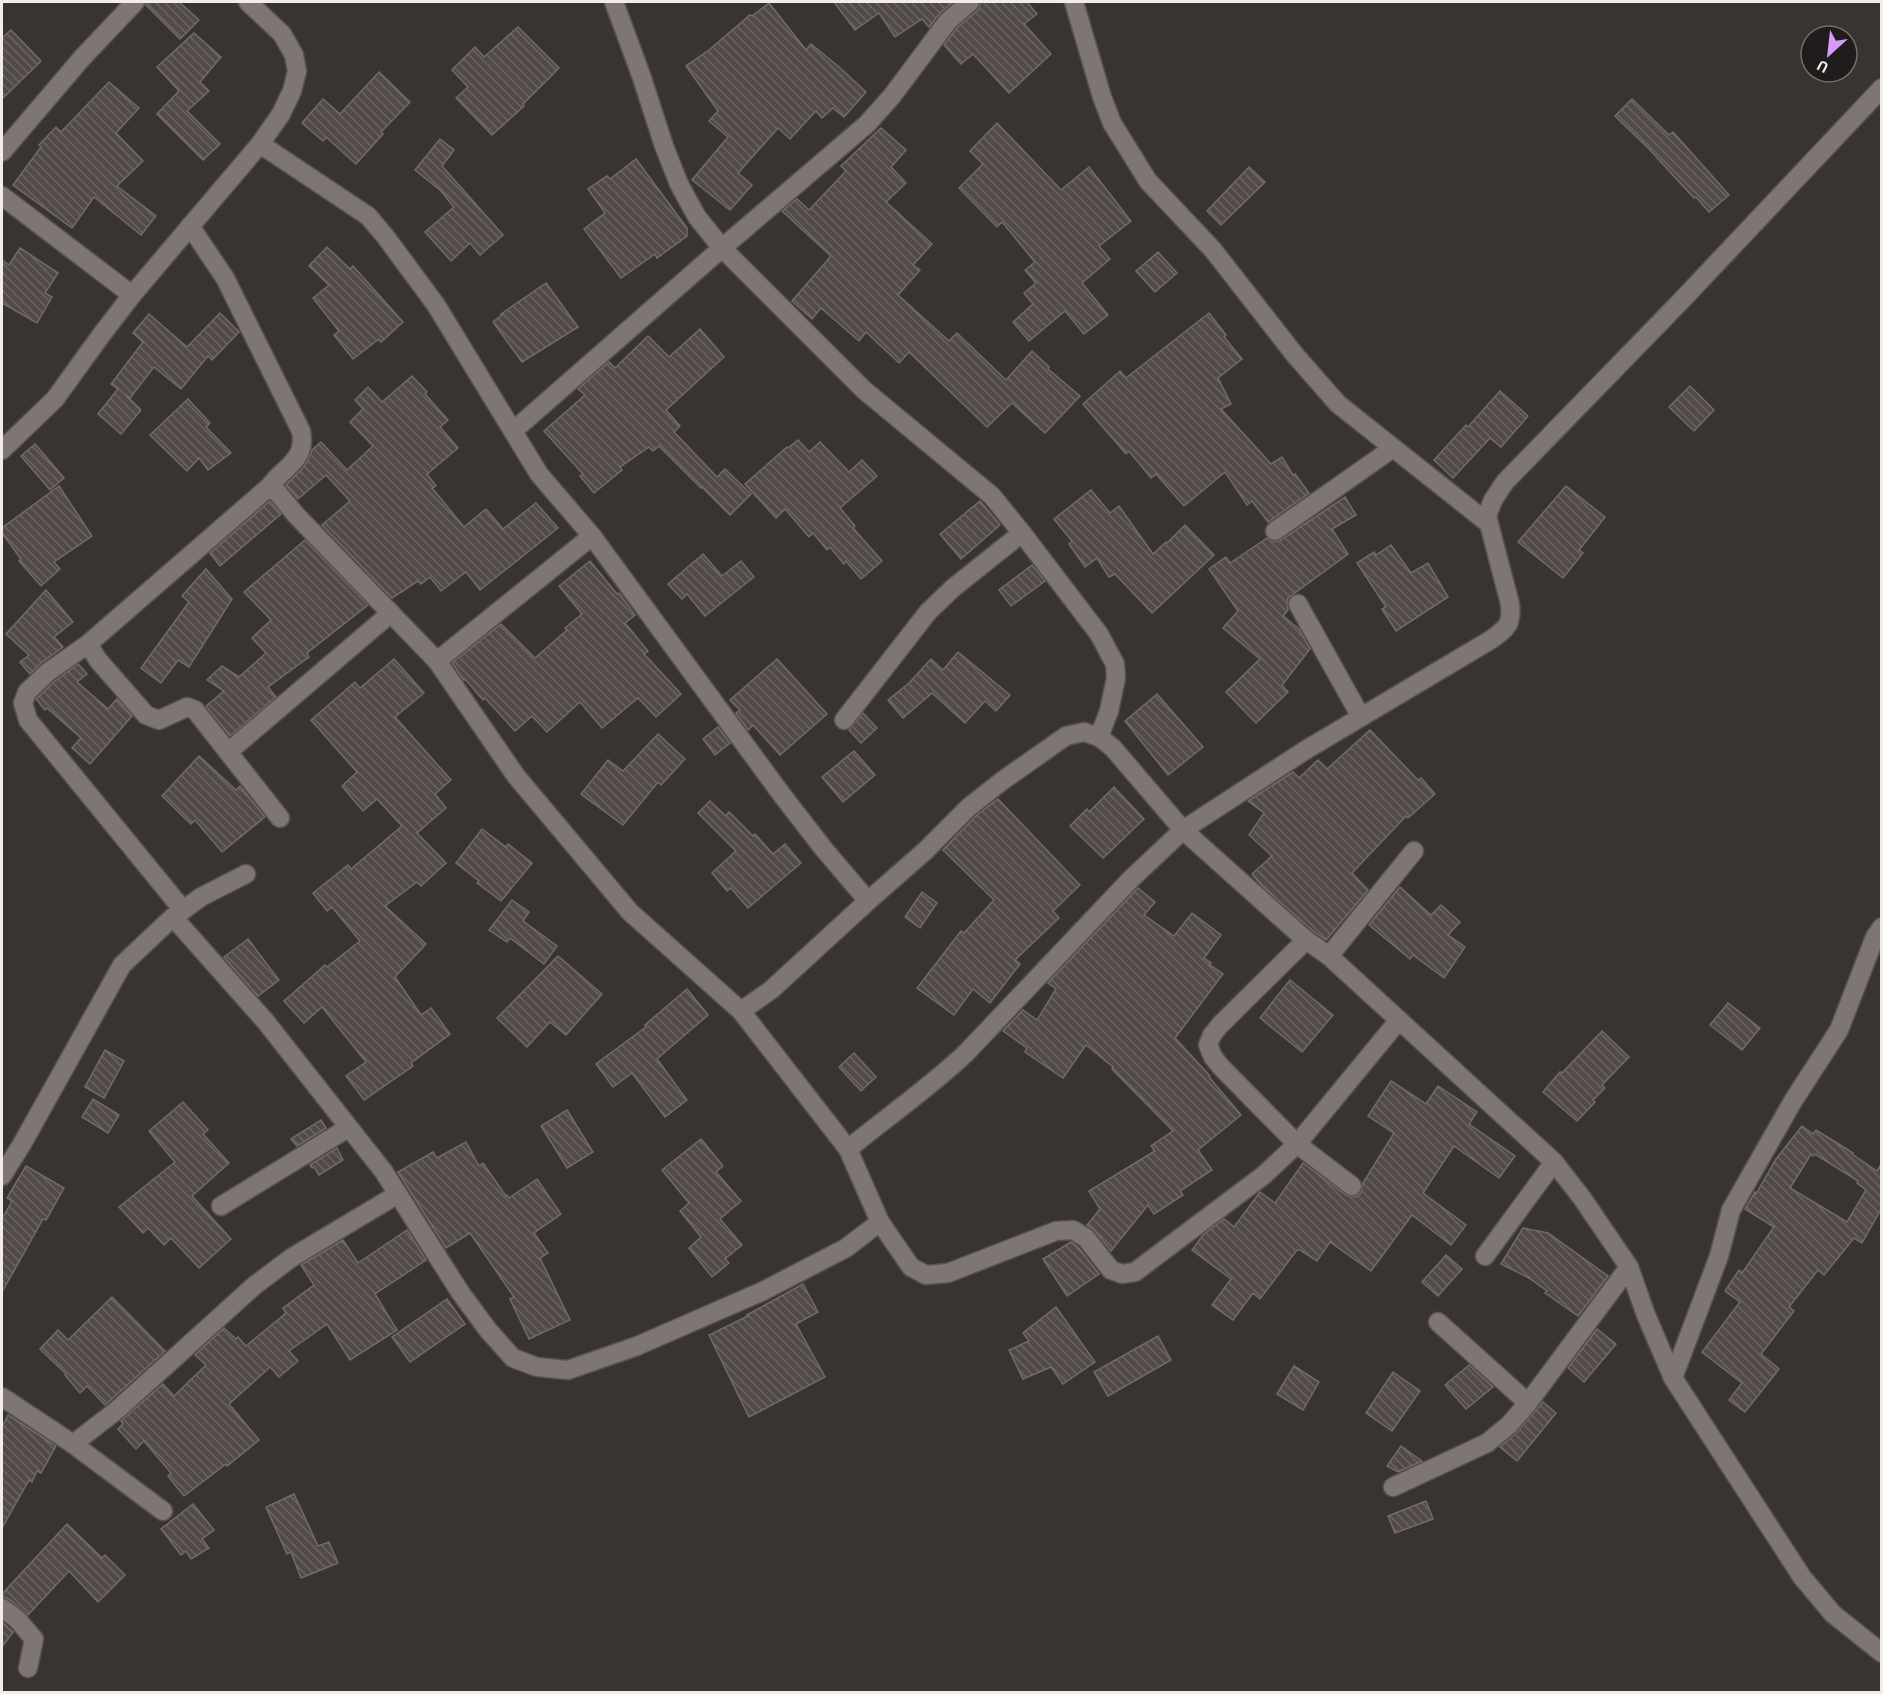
<svg xmlns="http://www.w3.org/2000/svg" width="1883" height="1694" viewBox="0 0 1883 1694" font-family="'Alegreya Sans',sans-serif">
<defs>
<pattern id="building-back-hatch" width="6" height="6" patternUnits="userSpaceOnUse" patternTransform="scale(1.5)"><rect width="6" height="6" fill="#514a47"/><path d="M-1 5l2 2M0 0l6 6M5-1l2 2" fill="none" stroke="#6a6462"/></pattern>
</defs>
<rect width="100%" height="100%" fill="#3a3431"/>
<g fill="url(#building-back-hatch)" stroke="#726b68" stroke-width="1.5" fill-rule="evenodd">
<path d="M146,2H179L199,20L180,39L146,5Z"/>
<path d="M834,2H953L940,13L929,27L922,19L895,37L879,13L855,30Z"/>
<path d="M981,2H1027L1037,14L1024,24L1051,54L1009,93L973,54L961,64L944,45L956,29L978,10Z"/>
<path d="M769,3L806,50L811,44L839,67L866,92L844,117L833,108L822,118L816,111L790,139L778,128L738,173L752,185L730,210L692,180L728,137L709,121L718,111L686,66L709,50L750,15L752,16Z"/>
<path d="M518,27L559,68L523,104L524,106L492,135L456,98L468,87L452,70L475,47L484,57Z"/>
<path d="M11,30L41,61L2,99V38Z"/>
<path d="M194,33L221,57L200,82L209,91L187,111L220,144L203,160L157,114L179,91L157,67Z"/>
<path d="M379,72L410,102L381,132L383,134L356,164L326,137L323,141L302,123L323,99L340,114Z"/>
<path d="M109,82L139,108L116,133L143,161L117,186L156,216L141,235L94,197L72,228L13,185L41,147L39,145L56,127L61,132Z"/>
<path d="M1632,99L1669,135L1673,132L1729,195L1709,212L1696,197L1694,198L1649,149L1615,116Z"/>
<path d="M997,123L1061,190L1089,167L1131,221L1099,246L1110,259L1082,283L1108,315L1084,334L1065,311L1029,341L1013,322L1033,304L1024,293L1036,283L1025,270L1035,262L1002,222L997,227L959,188L983,164L970,151Z"/>
<path d="M881,128L906,150L891,167L906,183L886,202L932,244L913,265L920,270L898,295L949,341L957,333L1006,380L1032,351L1049,367L1048,369L1080,396L1045,433L1012,403L987,427L909,352L899,363L866,332L859,341L821,308L812,319L792,301L831,256L782,211L797,199L809,210L846,171L841,166Z"/>
<path d="M440,139L454,150L442,166L503,235L480,255L470,243L451,261L425,232L454,207L440,190L415,170Z"/>
<path d="M636,159L687,228V236L657,258L655,254L621,278L584,229L605,213L588,189L607,176L610,179Z"/>
<path d="M1249,167L1265,182L1221,225L1207,211Z"/>
<path d="M327,247L350,269L353,266L403,322L381,342L379,339L353,359L334,335L339,331L313,298L329,285L309,266Z"/>
<path d="M20,248L58,273L45,293L52,297L37,323L2,303V260L9,265Z"/>
<path d="M1158,252L1177,273L1155,292L1136,271Z"/>
<path d="M546,283L578,327L522,362L493,322L502,315L501,314Z"/>
<path d="M220,313L239,332L212,360L208,356L181,389L154,367L130,398L126,395L141,410L121,434L98,414L118,389L111,384L143,342L133,333L149,314L187,347Z"/>
<path d="M1209,313L1226,335L1224,337L1242,359L1218,378L1231,404L1221,409L1271,464L1282,457L1293,475L1295,474L1309,493L1268,522L1252,501L1247,505L1225,472L1184,506L1156,474L1151,478L1129,451L1126,454L1083,404L1120,371L1126,378Z"/>
<path d="M700,329L724,357L666,410L680,426L674,432L717,477L725,469L751,494L730,515L702,487L701,488L659,446L653,451L649,447L620,467L622,470L594,493L580,476L583,474L544,431L585,395L578,389L609,362L615,368L648,336L669,357Z"/>
<path d="M412,376L427,392L425,394L448,420L440,427L458,448L427,474L436,486L432,488L464,527L486,509L503,529L536,503L558,528L480,590L466,572L441,591L430,577L421,584L418,581L392,598L322,525L350,501L326,475L298,499L286,485L302,469L308,461L312,450L321,442L347,470L373,446L350,422L363,409L355,400L368,387L382,402Z"/>
<path d="M1690,386L1714,410L1694,431L1669,407Z"/>
<path d="M1500,391L1528,416L1501,447L1490,438L1453,478L1434,460L1466,425L1468,427Z"/>
<path d="M188,399L210,423L206,427L231,453L208,470L199,458L187,471L150,435Z"/>
<path d="M798,440L809,452L820,442L849,472L862,460L877,476L840,508L855,526L853,528L882,561L861,579L846,561L844,564L830,547L827,550L813,533L809,537L785,509L776,518L745,484L787,447L788,448Z"/>
<path d="M35,444L64,478L50,490L21,456Z"/>
<path d="M59,486L92,536L54,562L60,569L41,586L19,561L21,559L2,533V528Z"/>
<path d="M1566,486L1605,517L1579,550L1583,553L1563,578L1518,542Z"/>
<path d="M1091,490L1110,513L1119,506L1153,554L1166,542L1167,543L1185,525L1214,555L1152,613L1115,574L1109,577L1097,558L1085,567L1069,544L1072,541L1054,519Z"/>
<path d="M1345,497L1356,515L1332,529L1348,554L1288,598L1287,603L1288,610L1283,616L1299,629L1310,649L1282,685L1288,692L1256,723L1226,692L1260,659L1223,628L1238,611L1209,569L1226,557L1230,563L1267,538L1275,542L1281,540Z"/>
<path d="M270,501L281,514L220,566L210,553Z"/>
<path d="M980,501L1000,525L961,559L940,534Z"/>
<path d="M305,540L368,605L307,653L309,657L268,687L276,697L230,736L206,706L224,691L207,680L222,666L239,677L266,653L252,638L271,620L244,592Z"/>
<path d="M1391,545L1411,573L1428,563L1448,597L1396,631L1382,609L1386,607L1357,563L1374,552L1376,555Z"/>
<path d="M703,554L722,576L741,561L754,577L705,616L687,594L682,599L668,584Z"/>
<path d="M590,561L617,594L619,593L635,615L625,623L648,651L644,654L681,694L656,717L638,698L602,728L580,702L547,732L532,716L515,731L485,698L483,700L465,679L464,680L452,663L501,624L535,658L567,630L565,628L582,614L559,586Z"/>
<path d="M1032,565L1045,581L1011,606L999,590Z"/>
<path d="M206,569L232,599L189,667L178,660L161,683L141,668L189,602L182,596Z"/>
<path d="M46,590L73,622L54,637L63,647L41,663L30,674L20,662L29,655L6,634Z"/>
<path d="M958,652L1010,695L996,711L985,701L965,723L932,693L903,718L888,700L909,683L931,659L943,670Z"/>
<path d="M394,659L424,693L395,717L451,780L435,794L446,808L417,833L446,863L421,886L417,882L385,906L426,944L395,977L421,1015L431,1008L450,1034L411,1063L413,1066L364,1100L346,1076L366,1062L322,1007L304,1023L284,1001L325,965L327,967L360,941L332,907L327,911L313,893L348,865L351,869L402,826L377,799L363,811L342,786L357,772L311,720L355,682L360,688Z"/>
<path d="M777,659L827,714L780,755L753,725L748,730L736,713L740,710L730,700Z"/>
<path d="M78,664L87,674L77,682L108,709L117,699L132,716L90,764L72,748L81,738L47,708L45,710L36,699L55,681Z"/>
<path d="M1157,694L1203,747L1168,775L1125,721Z"/>
<path d="M863,713L877,728L861,743L849,730Z"/>
<path d="M718,727L730,743L715,755L703,739Z"/>
<path d="M1370,730L1418,780L1421,778L1435,794L1408,818L1406,816L1352,873L1368,890L1326,940L1313,931L1262,886L1252,874L1272,856L1249,835L1264,813L1248,801L1293,772L1299,778L1318,760L1327,769Z"/>
<path d="M658,734L685,759L661,785L658,782L623,825L581,794L608,760L623,771Z"/>
<path d="M854,751L875,775L843,802L822,777Z"/>
<path d="M199,756L236,790L240,786L265,817L222,852L195,820L191,824L162,796Z"/>
<path d="M1114,787L1144,819L1103,858L1070,826L1087,809L1089,812Z"/>
<path d="M998,799L1080,885L1053,911L1059,918L1015,960L1020,964L990,1003L973,989L954,1015L917,988L961,931L964,933L994,900L943,850L978,814Z"/>
<path d="M710,801L726,816L729,812L753,836L755,834L773,854L785,844L801,863L748,908L731,888L727,891L712,873L736,851L698,813Z"/>
<path d="M482,829L506,847L508,844L532,863L501,901L477,883L479,881L456,863Z"/>
<path d="M1400,887L1431,915L1441,905L1460,922L1448,935L1465,947L1444,978L1413,955L1410,959L1369,925Z"/>
<path d="M1138,888L1155,902L1144,915L1174,936L1192,913L1221,935L1204,958L1211,963L1209,964L1223,974L1175,1038L1210,1076L1209,1077L1241,1115L1198,1150L1212,1170L1180,1191L1183,1195L1154,1214L1148,1205L1111,1251L1095,1231L1087,1225L1100,1209L1089,1191L1155,1151L1151,1146L1173,1131L1112,1069L1113,1067L1086,1045L1063,1078L1025,1052L1027,1048L1003,1031L1023,1010L1037,1020L1056,989L1048,983Z"/>
<path d="M922,892L937,903L920,928L905,917Z"/>
<path d="M512,900L529,912L523,921L557,946L544,964L510,938L507,942L489,930Z"/>
<path d="M248,939L279,980L258,996L224,957Z"/>
<path d="M558,956L602,994L566,1035L550,1022L527,1047L497,1018Z"/>
<path d="M1290,980L1333,1015L1302,1052L1260,1018Z"/>
<path d="M687,989L708,1015L657,1059L687,1100L665,1117L632,1073L613,1087L596,1064L646,1027L645,1025Z"/>
<path d="M1728,1003L1760,1028L1742,1050L1710,1025Z"/>
<path d="M1602,1031L1629,1057L1602,1085L1605,1088L1593,1100L1595,1102L1577,1121L1543,1092L1560,1072L1562,1073Z"/>
<path d="M105,1050L124,1061L104,1098L85,1087Z"/>
<path d="M854,1053L876,1077L861,1091L839,1067Z"/>
<path d="M1391,1081L1426,1104L1438,1086L1477,1112L1469,1124L1515,1156L1499,1178L1454,1146L1423,1193L1466,1225L1451,1245L1412,1215L1371,1271L1330,1242L1317,1261L1300,1250H1297L1260,1299L1253,1293L1233,1320L1212,1305L1231,1279L1192,1250L1203,1235L1224,1219L1234,1227L1260,1192L1275,1203L1303,1163L1346,1195L1356,1197L1361,1193L1363,1183L1394,1133L1368,1116Z"/>
<path d="M93,1099L119,1115L108,1133L82,1117Z"/>
<path d="M183,1102L208,1130L203,1134L229,1163L192,1196L231,1239L199,1268L171,1238L164,1245L148,1228L143,1233L119,1207L175,1162L149,1131Z"/>
<path d="M567,1110L593,1152L567,1168L541,1126Z"/>
<path d="M321,1120L326,1128L297,1146L291,1139Z"/>
<path d="M1802,1126L1813,1134L1816,1130L1853,1153L1852,1154L1877,1171L1881,1164V1209L1862,1243L1854,1238L1824,1275L1818,1270L1789,1307L1794,1311L1761,1354L1779,1369L1745,1412L1729,1400L1742,1383L1702,1352L1740,1302L1725,1291L1739,1270L1742,1273L1774,1227L1745,1209L1755,1192L1756,1194L1776,1159ZM1811,1154L1813,1156L1815,1154L1858,1181L1857,1183L1866,1190L1847,1222L1790,1188Z"/>
<path d="M701,1139L723,1166L716,1172L741,1201L720,1219L742,1245L725,1259L729,1263L712,1277L689,1248L701,1237L680,1211L689,1203L662,1170Z"/>
<path d="M466,1142L479,1166L483,1163L506,1196L507,1195L509,1198L537,1179L561,1214L534,1233L548,1253L540,1258L570,1320L529,1339L510,1299L514,1297L470,1233L446,1248L398,1172L433,1152L437,1158Z"/>
<path d="M337,1148L343,1160L319,1175L314,1167L312,1168L310,1165Z"/>
<path d="M26,1166L64,1188L46,1220L43,1219L2,1292V1219L12,1201L7,1198Z"/>
<path d="M1523,1228L1548,1233L1608,1276L1578,1316L1545,1293L1547,1291L1529,1278L1501,1264Z"/>
<path d="M407,1230L426,1260L375,1294L397,1330L350,1360L327,1324L289,1351L298,1361L279,1377L270,1367L229,1404L259,1440L227,1466L226,1464L184,1496L168,1476L171,1473L144,1441L136,1449L118,1429L123,1424L121,1421L163,1384L174,1396L206,1365L195,1355L224,1328L236,1339L238,1337L246,1346L286,1313L283,1308L314,1285L301,1265L343,1240L358,1263Z"/>
<path d="M1071,1242L1078,1247L1099,1274L1067,1296L1043,1259Z"/>
<path d="M1446,1255L1462,1269L1438,1296L1422,1282Z"/>
<path d="M803,1284L818,1312L796,1324L825,1377L749,1417L709,1335L748,1316L747,1315Z"/>
<path d="M112,1297L165,1351L105,1405L87,1386L80,1393L65,1375L66,1374L40,1349L58,1330L68,1340Z"/>
<path d="M447,1299L465,1324L410,1362L392,1337Z"/>
<path d="M1056,1307L1095,1362L1063,1384L1051,1367L1023,1379L1009,1350L1029,1341L1023,1333Z"/>
<path d="M1597,1329L1616,1344L1584,1382L1568,1368Z"/>
<path d="M1158,1336L1171,1360L1108,1396L1094,1372Z"/>
<path d="M1469,1365L1493,1387L1466,1409L1445,1385Z"/>
<path d="M1294,1366L1319,1382L1303,1410L1277,1394Z"/>
<path d="M1393,1372L1420,1391L1392,1431L1366,1413Z"/>
<path d="M1543,1402L1556,1413L1517,1461L1500,1447L1517,1432Z"/>
<path d="M8,1415L56,1446L41,1473L37,1471L32,1482L29,1480L2,1528V1427Z"/>
<path d="M1401,1446L1422,1461L1398,1472L1387,1466Z"/>
<path d="M294,1494L318,1546L329,1542L338,1563L301,1578L291,1552L287,1554L266,1507Z"/>
<path d="M1426,1501L1433,1519L1395,1533L1388,1516Z"/>
<path d="M193,1504L214,1530L202,1539L209,1548L191,1559L186,1551L181,1555L161,1529Z"/>
<path d="M67,1524L102,1558L105,1555L125,1575L98,1602L69,1571L28,1615L9,1599L2,1597V1594Z"/>
<path d="M2,1622L13,1632L2,1647Z"/>
</g>
<g fill="none" stroke-linecap="round" stroke-linejoin="round">
<g stroke="#575250" stroke-width="21">
<g id="minor">
<path d="M614,2L641,75L664,146L679,184L697,217L722,248L864,390L992,496L1022,533L1099,634L1115,664L1116,678L1109,711L1099,737"/>
<path d="M1074,2L1102,97L1112,123L1148,181L1213,250L1295,355L1338,404L1488,523"/>
<path d="M260,144L368,216L385,236L436,305L539,474L592,536L782,795L823,848L868,901L925,851L969,807L1002,781L1066,736L1084,732L1099,737L1113,748L1183,830L1306,940L1329,956L1554,1162L1582,1198L1629,1267L1646,1315L1673,1378L1802,1577L1833,1614L1882,1653"/>
<path d="M2,152L82,58L135,2"/>
<path d="M2,196L132,295"/>
<path d="M190,226L225,278L301,431C307,461 284,466 269,487"/>
<path d="M513,431L722,248L867,124L892,96L948,21L970,2"/>
<path d="M2,450L55,399L102,334L132,295L260,144L281,114L292,91L297,71L294,55L282,34L248,2"/>
<path d="M1275,531L1393,448"/>
<path d="M1298,604L1361,717"/>
<path d="M88,644L48,672L27,692L23,703L28,720L183,910"/>
<path d="M437,661L592,536"/>
<path d="M844,720L928,612L953,588L1022,533"/>
<path d="M228,752L391,613"/>
<path d="M280,818L195,710L187,707L159,720L146,715L98,660L88,644L269,487L277,492L296,515L437,661L516,776L630,912L741,1011L771,990L868,901"/>
<path d="M175,916L201,897L246,874"/>
<path d="M1329,956L1414,851"/>
<path d="M741,1011L848,1149"/>
<path d="M2,1176L22,1144L122,965L173,917L266,1022L384,1172L460,1292L488,1330L513,1358L537,1367L568,1370L637,1346L763,1291L846,1248L880,1222L848,1149C887,1117 929,1088 966,1053L1131,879L1183,830L1304,751L1492,639C1508,627 1512,624 1510,604L1487,516L1493,500L1505,482L1680,302L1882,88"/>
<path d="M1352,1186L1297,1144L1399,1020"/>
<path d="M221,1206L348,1128"/>
<path d="M880,1222L911,1267L926,1275L948,1273L1056,1231L1073,1230L1086,1238L1111,1270L1122,1274L1135,1272L1264,1175L1297,1144L1221,1067L1213,1057L1208,1045L1212,1035L1220,1025L1306,940"/>
<path d="M1485,1256L1554,1162"/>
<path d="M1438,1322L1528,1403"/>
<path d="M1673,1378L1719,1256L1731,1210L1793,1101L1839,1030L1875,937L1882,927"/>
<path d="M2,1397L73,1444L163,1511"/>
<path d="M73,1444L117,1410L254,1286L291,1258L398,1194"/>
<path d="M1393,1487L1487,1443L1509,1425L1528,1403L1629,1267"/>
<path d="M2,1608L17,1619L34,1639L28,1668"/>
</g>
</g>
<use href="#minor" stroke="#7d7672" stroke-width="18"/>
</g>
<rect width="1883" height="1694" fill="none" stroke="#f2edeb" stroke-width="6"/>
<g transform="translate(1829 54) rotate(207)"><circle r="28" fill="#1f1c1b" stroke="#73706e" stroke-width="1.5"/>
<path d="M0-4.5L10 22L0 15L-10 22Z" fill="#d69bf9"/>
<text y="-9" font-size="16" font-weight="bold" text-anchor="middle" fill="#f2edeb">U</text>
</g>
</svg>
